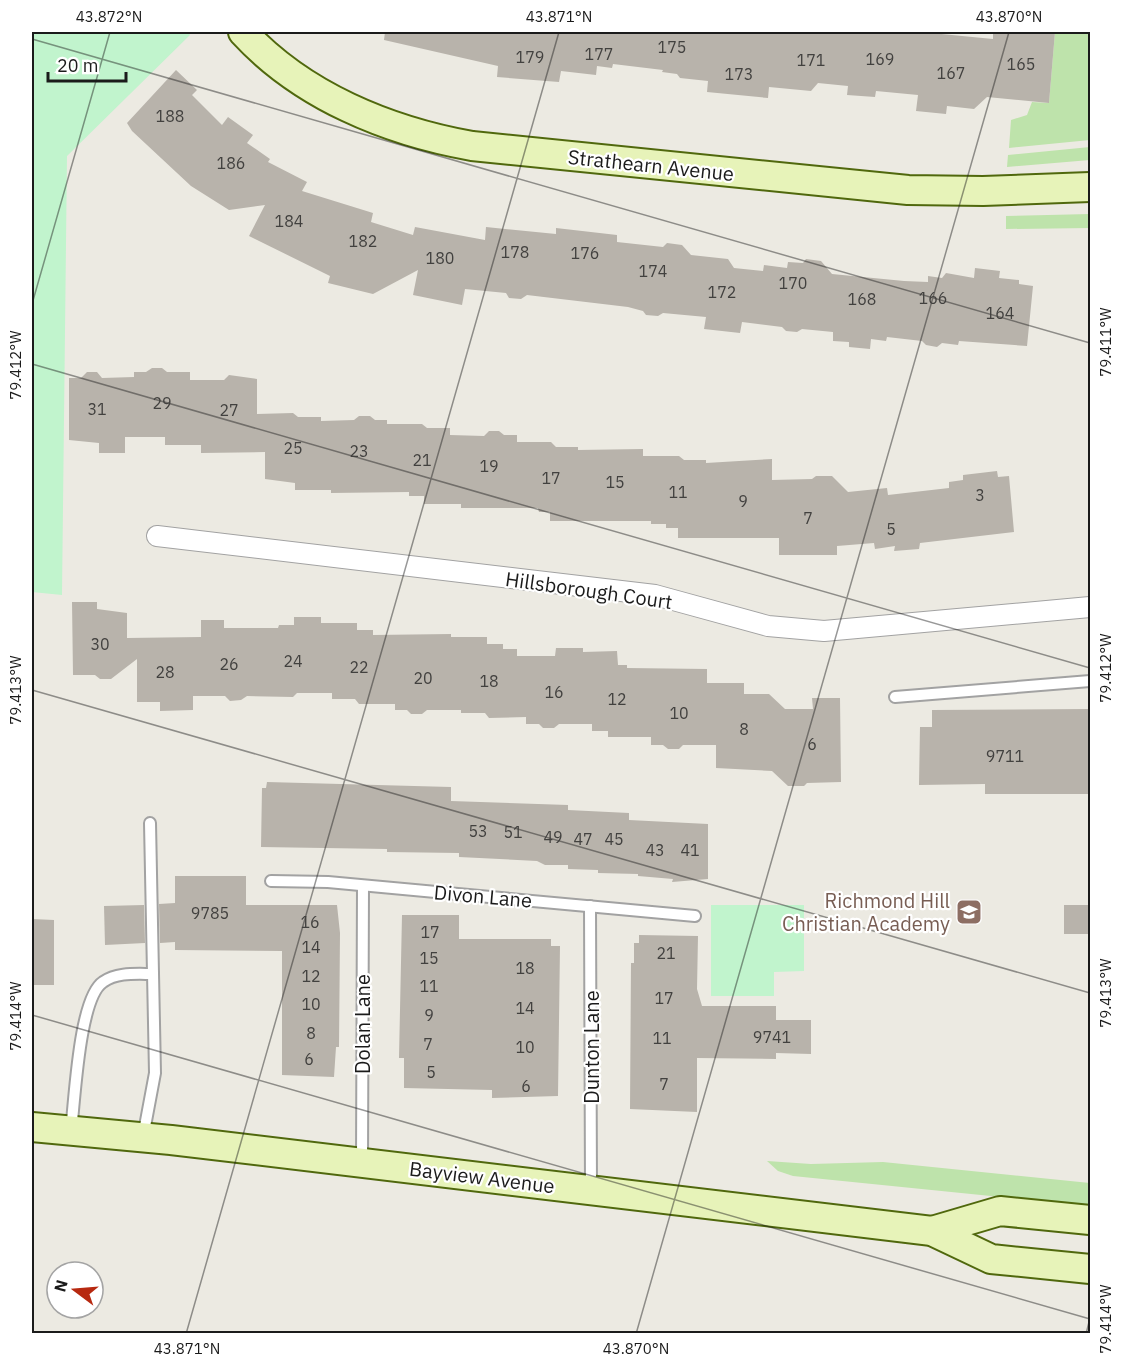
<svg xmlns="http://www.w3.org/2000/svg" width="1122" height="1365" viewBox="0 0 1122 1365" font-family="'IBM Plex Sans',sans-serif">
<rect width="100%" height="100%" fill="#eceae2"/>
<g fill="#bee3ab">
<path d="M1055,32H1090V140L1009,148L1011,120L1027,115L1032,102L1049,103Z"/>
<path d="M1090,147V160L1007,167L1008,155Z"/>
<path d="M1090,214V228L1006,229V216Z"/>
<path d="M767,1161L811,1164L883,1162L1090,1183V1206L793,1176L778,1171Z"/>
</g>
<g fill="#c1f4cd">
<path d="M32,32H188L190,35L67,156L62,595L32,592Z"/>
<path d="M711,905H804V971L774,972V996H711Z"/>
</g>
<g fill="#b8b3ab">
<path d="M385,32H921L993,39V34H1000V32H1055L1049,103L987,97L974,109L947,106L946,114L916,111L918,95L876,91L875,97L847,95L848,86L818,83L811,91L769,87L768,98L707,92L708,81L680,78L677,74L662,72L663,70L613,64L612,68L597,66L596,75L561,71L559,82L497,77L498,66L384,40Z"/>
<path d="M176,70L197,90L192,95L222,125L228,117L253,135L247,143L270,159L268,162L307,182L302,191L373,213L371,222L413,235L415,227L485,240L486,227L556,234V228L617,235V242L663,247L667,243L682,245L691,255L728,259L734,268L763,271L764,265L787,268L788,262L803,263L806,259L821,261L832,274L904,281L928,282V276L942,278L946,273L974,278L975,268L1000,271L999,278L1019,280V284L1033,286L1027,346L959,341L958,345L942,343L937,347L926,345L922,341L887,337L886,341L871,339L870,349L849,347V342L833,341V332L802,329L797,332L786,331L782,327L742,322L740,333L704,329L706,317L663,313L658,316L646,315L643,311L628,307L527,295L521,299L509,298L506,293L465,289L462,305L413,295L418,270L373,294L328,283L330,276L249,236L265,205L229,210L191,186L132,131L127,123Z"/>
<path d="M152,368H162L167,372H190V380H224L229,375L257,379V414L293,413L298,417H321V421L354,420L359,416H370L375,420H387V424H422L427,428H450V435L484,436L489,431H499L504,435H517V442H551L556,447H578V450L643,449V456H679L684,460H706V463L772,459V480L812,479L816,476H832L848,492L887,488L888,495L949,488V482L963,480V475L997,471L998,477L1009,476L1014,532L920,543L919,549L894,551L895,546L875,549L874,543L837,546V555H779V538H678V528H666V524H651V521H550V512H539L538,508H461V504H424V496H409V492L331,493V490H295V483L265,479V452L201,453V445H165V437H125V453H99V443L69,440V378H81L87,372H97L102,378L134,377V372H146Z"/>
<path d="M72,602H97V609L127,613V638L201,637V620H224V628H278L279,625H294V617H321V623H357V630H373V635L451,634V637H487V644H503V649H517V656H555L556,648H583V652L617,651L618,665H627V668L707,669V683H744V694H769L785,709H813L812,698H840L841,782L807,783L804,786H788L772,771L716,768V745H683L679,749H668L663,745H651V737H608V731H592V724H559L554,728H543L539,724H526V717L489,718L485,713H461V710H427L422,714H411L407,710H395V704H359L355,699H332V693H297L293,697L247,696L241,700L230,701L225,696H193V710L160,711V702H137V659L111,679H100L95,675H73Z"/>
<path d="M1090,709V794H985V784L919,785L920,727H932V710Z"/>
<path d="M267,782L451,787V801L568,805V810L629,813V820L708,824V879L672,882L673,879L638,876V874L598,873V870L568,869V865H545L537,861L459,857V853L387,852V849L261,847L262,788H266Z"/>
<path d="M175,876H246V905H337L340,933L339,1047H336L334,1077L282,1075V951L175,950V942L160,943L159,904L175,903Z"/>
<path d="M144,905L145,943L105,945L104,906Z"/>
<rect x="1064" y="905" width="26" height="29"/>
<path d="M402,915H459V939H551V946H560L558,1096L492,1098V1090L404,1088V1058H399Z"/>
<path d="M32,919L54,920V985H32Z"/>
<path d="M639,935L698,936L697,989L702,1006H776V1020H811V1054L776,1053V1059L697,1058V1112L630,1109L631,963H634V943H639Z"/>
</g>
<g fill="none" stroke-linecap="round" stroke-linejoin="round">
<g stroke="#a2a2a2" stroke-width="14">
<g id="lane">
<path d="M895,697L1090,681"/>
<path d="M271,881L328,882L695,916"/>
<path d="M590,906L591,1189"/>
<path d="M71,1130C75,1099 79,998 103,982C117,972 136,974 153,974"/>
<path d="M143,1137L155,1073L150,823"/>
<path d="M362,1162L363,886"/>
</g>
</g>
<g stroke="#a2a2a2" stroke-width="22">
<path id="street" d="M157,536L655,595L768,626L824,631L1090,607"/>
</g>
<g stroke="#50680d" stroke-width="32">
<g id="secondary">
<path d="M243,32C302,96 388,131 472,146L908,190L983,191L1090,187"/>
<path d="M32,1127L171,1140L932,1231L991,1259L1090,1269"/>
<path d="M932,1231L1000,1211L1090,1220"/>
</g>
</g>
<use href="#lane" stroke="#fff" stroke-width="10"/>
<use href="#street" stroke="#fff" stroke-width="20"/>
<use href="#secondary" stroke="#e7f3b9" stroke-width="28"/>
</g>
<path fill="none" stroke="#1b1b1b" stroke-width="1.5" stroke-opacity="0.45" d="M32,39L1090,343M32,304L110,32M32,364L1090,668M32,690L1090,993M32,1015L1090,1319M186,1334L559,32M636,1334L1009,32M1086,1334L1090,1318"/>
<defs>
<g id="school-square" transform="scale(1.35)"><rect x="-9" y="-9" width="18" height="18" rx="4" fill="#8d6e63" stroke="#fff"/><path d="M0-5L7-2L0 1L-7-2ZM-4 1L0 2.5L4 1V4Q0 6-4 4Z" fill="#fff"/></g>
</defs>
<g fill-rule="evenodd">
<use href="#school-square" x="969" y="912"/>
</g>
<g text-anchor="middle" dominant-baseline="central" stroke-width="4.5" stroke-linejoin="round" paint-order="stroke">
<g font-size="16" fill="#42413f">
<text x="672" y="47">175</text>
<text x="599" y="54">177</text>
<text x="530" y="57">179</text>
<text x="880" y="59">169</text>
<text x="811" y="60">171</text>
<text x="1021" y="64">165</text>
<text x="951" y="73">167</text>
<text x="739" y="74">173</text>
<text x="170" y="116">188</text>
<text x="231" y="163">186</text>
<text x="289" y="221">184</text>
<text x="363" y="241">182</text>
<text x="515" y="252">178</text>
<text x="585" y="253">176</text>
<text x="440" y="258">180</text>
<text x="653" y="271">174</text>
<text x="793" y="283">170</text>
<text x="722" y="292">172</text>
<text x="933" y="298">166</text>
<text x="862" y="299">168</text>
<text x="1000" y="313">164</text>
<text x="162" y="403">29</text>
<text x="97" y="409">31</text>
<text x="229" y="410">27</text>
<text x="293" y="448">25</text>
<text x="359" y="451">23</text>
<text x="422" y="460">21</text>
<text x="489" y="466">19</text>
<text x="551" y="478">17</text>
<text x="615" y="482">15</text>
<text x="678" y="492">11</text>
<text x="980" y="495">3</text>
<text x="743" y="501">9</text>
<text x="808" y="518">7</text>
<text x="891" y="529">5</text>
<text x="100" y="644">30</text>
<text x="293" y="661">24</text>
<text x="229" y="664">26</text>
<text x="359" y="667">22</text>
<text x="165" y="672">28</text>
<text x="423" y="678">20</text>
<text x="489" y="681">18</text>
<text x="554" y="692">16</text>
<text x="617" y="699">12</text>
<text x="679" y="713">10</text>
<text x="744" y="729">8</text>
<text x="812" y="744">6</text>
<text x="1005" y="756">9711</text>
<text x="478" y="831">53</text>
<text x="513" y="832">51</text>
<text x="553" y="837">49</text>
<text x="583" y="839">47</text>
<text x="614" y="839">45</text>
<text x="655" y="850">43</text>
<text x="690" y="850">41</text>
<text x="210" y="913">9785</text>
<text x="310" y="922">16</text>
<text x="430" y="932">17</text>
<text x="311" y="947">14</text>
<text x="666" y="953">21</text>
<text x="429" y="958">15</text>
<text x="525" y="968">18</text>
<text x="311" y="976">12</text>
<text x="429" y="986">11</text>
<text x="664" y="998">17</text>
<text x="311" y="1004">10</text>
<text x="525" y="1008">14</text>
<text x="429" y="1015">9</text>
<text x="311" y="1033">8</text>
<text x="772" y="1037">9741</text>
<text x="662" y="1038">11</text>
<text x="428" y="1044">7</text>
<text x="525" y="1047">10</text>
<text x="309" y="1059">6</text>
<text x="431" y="1072">5</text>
<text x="664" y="1084">7</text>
<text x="526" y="1086">6</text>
</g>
<g font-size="20" fill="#1b1b1b" stroke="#fff">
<text transform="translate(651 165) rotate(6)">Strathearn Avenue</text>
<text transform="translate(589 590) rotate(8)">Hillsborough Court</text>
<text transform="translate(483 896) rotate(5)">Divon Lane</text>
<text transform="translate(362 1024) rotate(-90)">Dolan Lane</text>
<text transform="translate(591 1047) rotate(-90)">Dunton Lane</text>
<text transform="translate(482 1177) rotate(7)">Bayview Avenue</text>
</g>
<g font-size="20" fill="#785e54" stroke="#fff" text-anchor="end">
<text x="950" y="900">Richmond Hill<tspan x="950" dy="23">Christian Academy</tspan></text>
</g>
</g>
<rect width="1122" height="1365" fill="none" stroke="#ffffff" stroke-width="66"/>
<g transform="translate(75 1290) rotate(286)"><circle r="28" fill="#ffffff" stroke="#a4a4a4" stroke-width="1.5"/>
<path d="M0-4.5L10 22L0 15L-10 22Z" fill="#b72910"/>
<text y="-9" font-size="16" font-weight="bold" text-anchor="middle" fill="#1b1b1b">N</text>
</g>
<path d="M48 72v9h78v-9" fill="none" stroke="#1b1b1b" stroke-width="3"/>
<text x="57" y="72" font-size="18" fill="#1b1b1b" stroke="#ffffff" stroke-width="4.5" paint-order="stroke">20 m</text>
<rect x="33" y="33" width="1056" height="1299" fill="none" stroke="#1b1b1b" stroke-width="2"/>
<g font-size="15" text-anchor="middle" fill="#1b1b1b">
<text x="109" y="22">43.872°N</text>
<text x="559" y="22">43.871°N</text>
<text x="1009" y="22">43.870°N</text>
<text transform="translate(1106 342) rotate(-90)" y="5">79.411°W</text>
<text transform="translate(16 365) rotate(-90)" y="5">79.412°W</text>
<text transform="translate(1106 668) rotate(-90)" y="5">79.412°W</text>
<text transform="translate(16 690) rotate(-90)" y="5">79.413°W</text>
<text transform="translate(1106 993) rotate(-90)" y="5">79.413°W</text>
<text transform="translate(16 1016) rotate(-90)" y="5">79.414°W</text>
<text transform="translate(1106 1319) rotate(-90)" y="5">79.414°W</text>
<text x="187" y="1354">43.871°N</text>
<text x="636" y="1354">43.870°N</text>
</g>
</svg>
